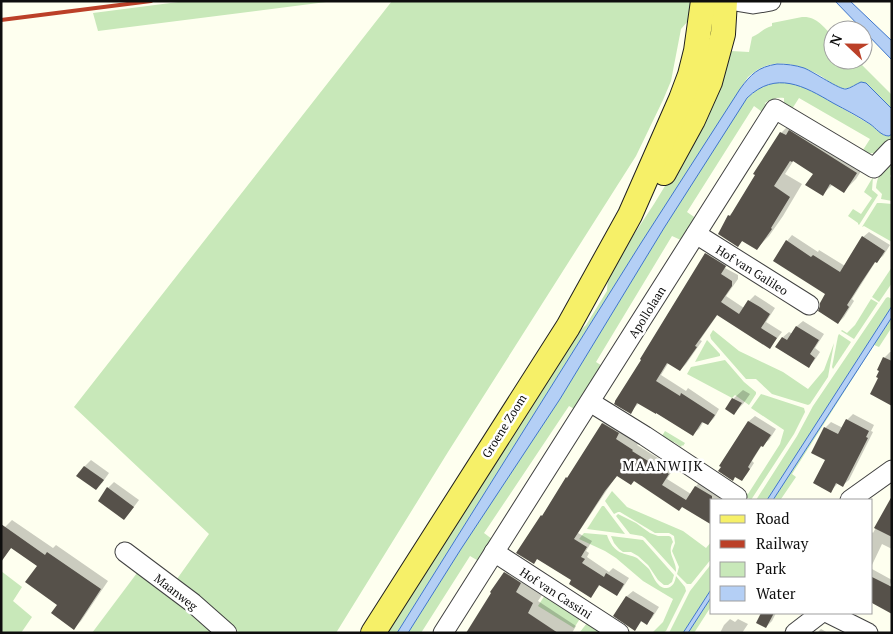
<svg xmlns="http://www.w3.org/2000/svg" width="893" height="634" viewBox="0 0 893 634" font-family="'PT Serif',serif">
<rect width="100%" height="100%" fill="#feffef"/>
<g fill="#c8e8b9">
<path d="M186,1H334L98,31L93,13Z"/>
<path d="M392,1H696L694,23L688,21L681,29L671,81L663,100L636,156L448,452L336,633H240L177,579L209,534L74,407Z"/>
<path d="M802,17C817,16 823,27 833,36V60H857L892,95V109L866,83C856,81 850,91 841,88C833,86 827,80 821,76C804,66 779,58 761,68C756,70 752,74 748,77L641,243L397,633H381L567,343L586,325L607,291L608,276L621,254L654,204L668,181L672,183L720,88L731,51L749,52L752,37C760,34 762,29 772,26V23Z"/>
<path d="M782,82L798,85L816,93L871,125L885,136H889L892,134V141C881,150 878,156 863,152L862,149L863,150L870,139L799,98L792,109L784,107V98C777,97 771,99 765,103L769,111L765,114L754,106L687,212L697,219L698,218L699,221L684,243H682L683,241L672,236L596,362L607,369L608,368L609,370L582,414H579L580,412L569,406L484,533L496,542L482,563L470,556L421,633H408L461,549L560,399L664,228L742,105C752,91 764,84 782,82Z"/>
<path d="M892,166V173L890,176L892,179V201L881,199L882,194L876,188C877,178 880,168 892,166Z"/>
<path d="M873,177L872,190L878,195L859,225L858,224V223L848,216L853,209L861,214L872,198L864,192Z"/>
<path d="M877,203H881L892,204V242L864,226L862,227Z"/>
<path d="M892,267V283L879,302L872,297Z"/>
<path d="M888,297L892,299V306L767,500H756L797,436L813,406L886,298Z"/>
<path d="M871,299L878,303L854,339L841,331L842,330L847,333L855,325Z"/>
<path d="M892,317V327L879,347L874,345L792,474L796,477L781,499L780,500H773Z"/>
<path d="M713,330L739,351L783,372L808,389L824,370L834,343L828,377L810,404L808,405L772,394L756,379H746L711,339L710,335Z"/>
<path d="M839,334L851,342L833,369L832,367L838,336Z"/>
<path d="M707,340L720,354V356L695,362Z"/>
<path d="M725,360L744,382L756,392V394L749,405L735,395L732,398L687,374L691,367Z"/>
<path d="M761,394L804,408L805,412L794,434L751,500L739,493L741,490L748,494L780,444L784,430L751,408Z"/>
<path d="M665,431L685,443L683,446L682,445L681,447L674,442L673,443L662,436Z"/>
<path d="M612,491L627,507L683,531L706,548L712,541V558L691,584H687L677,574L679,567L672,551L675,543L674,536L669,533H655L620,512H618L614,514L605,501Z"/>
<path d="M602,506H604L625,534L587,529Z"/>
<path d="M618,514L636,523L650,533L658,536H669L671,537L673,542C666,553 677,561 676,572L645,538L642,536L630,534L616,516Z"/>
<path d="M584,533L607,535C609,542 615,551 622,553C627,555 631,555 637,558C641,562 645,565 649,569C653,575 657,589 667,588C673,587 675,582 676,576L685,587L686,591L666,631L663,633H652L663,622L673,599L643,581L616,558L605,551L579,539Z"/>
<path d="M611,536L643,540L674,575L672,582L668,585H664L658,580L648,565L638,556L631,552H623L619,549L614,543Z"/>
<path d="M712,563V588L683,633H669L690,591Z"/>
<path d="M140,569L217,633H92Z"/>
<path d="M1,571L22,587L13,601L32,617L21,633H1Z"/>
<path d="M545,595L581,617L574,628L538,606Z"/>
<path d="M712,596V605L694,633H688Z"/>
<path d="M587,623L601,630L599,633L580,632Z"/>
</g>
<g fill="#b4cff5" stroke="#3d75cb">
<path d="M835,1H850L892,41V60Z"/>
<path d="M777,64C786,64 795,65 804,68C814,72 840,90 846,89C851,88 856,84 861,82L866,83L892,109V134L889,136C881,136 876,128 870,124C858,116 846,110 833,103C804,86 776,70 747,98L664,228L560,399L461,549L408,633H397L641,243L740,89C751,74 758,67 777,64Z"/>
<path d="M892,306V317L773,500H767Z"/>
<path d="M712,588V596L688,633H683Z"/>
</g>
<g fill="#0003">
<path d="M793,121L868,160L856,179L844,191L833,184L823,194L815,173L794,160L785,174L802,184L783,216L769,236L757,248L743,240L738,246L729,216L734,211L781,133Z"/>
<path d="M869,232L890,245L883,256L876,261L852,299L854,301L844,317L838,323L827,294L787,241L792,235L818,252L819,250L845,266L863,237Z"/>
<path d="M712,248L731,260L725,268L738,275V279L726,296L744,308L749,301L755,295L766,302L775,308L766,322L782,332L775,341L770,347L718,314L700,340L702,341L686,364L680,370L669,362L661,375L686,391L688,388L719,409L714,418L708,424L704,421L699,429L693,434L639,403L630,412L706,254Z"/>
<path d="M803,321L824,334L815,348L820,352L814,361L808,367L783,337L789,332L793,334L797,326Z"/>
<path d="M890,352H892V405L880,378L881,370L879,369L884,358Z"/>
<path d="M743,390L750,394L743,404L734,413L727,409L733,399Z"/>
<path d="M853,414L874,425L871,431L873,432L849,480L843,485L838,483L831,491L826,460L825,428L831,422L843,428L847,420Z"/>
<path d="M755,416L776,429L769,440L762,445L752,461L754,463L747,474L742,479L721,466L749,421Z"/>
<path d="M609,418L624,427L621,433L638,444L637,445L674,468L667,479L691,494L696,486L701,481L723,494L720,498L723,500H712V522L635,480L617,475L578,533L592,541L586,551L589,553L587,557L609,572L613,568L629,578L622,589L617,595L600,585L591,596L573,580L542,516L545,512L567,478L571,474L603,423Z"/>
<path d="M91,460L109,473L102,483L78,476L85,466Z"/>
<path d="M114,482L139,500L130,512L124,518L108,488Z"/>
<path d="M892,498V549L882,544L872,565V532L873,533Z"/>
<path d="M12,520L53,548L56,545L108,581L81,621L74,628L59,604L38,566L12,547L3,557L5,527Z"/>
<path d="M516,562L544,592L538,601L576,626L572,633H467L505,573Z"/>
<path d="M872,569L892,580L888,589L892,586V608L889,611L872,602Z"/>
<path d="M633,591L659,607L652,618L646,623L642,621L635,629L615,615L627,596Z"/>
<path d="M762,613H776L772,621L766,627L757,622Z"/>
<path d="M730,619L735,622L738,619L748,624L742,633H720L724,625Z"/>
<path d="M821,629L828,633H817Z"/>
</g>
<g fill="#56514a">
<path d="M789,130L857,173L844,193L830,184L823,196L805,185L813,174L793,161L792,162L790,161L774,186L790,197L771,228L772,229L757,250L742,241L738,247L718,234L728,215L730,216L755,175L753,174L780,132L786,135Z"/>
<path d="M862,236L885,251L877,263L875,262L861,283L847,305L849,307L838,324L818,311L820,306V303L825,294L773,261L786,240L811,257L813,255L840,272Z"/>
<path d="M705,253L726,266L721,274L732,281V286L721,302L739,314L748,300L760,307L770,314L761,328L777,338L770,349L717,315L695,346L697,347L680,371L667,363L656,381L680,396L681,393L715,415L708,425L702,422L693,436L656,413V414L637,403L631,414L614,404L615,402V401L641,360L640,359Z"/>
<path d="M796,326L819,340L810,354L815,358L809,368L775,347L782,337L787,340Z"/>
<path d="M883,357L892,361V406L870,394L878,378L876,377L879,371L877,370Z"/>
<path d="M732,398L742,403L734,415L725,409Z"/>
<path d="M846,419L869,431L866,437L868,438L843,487L836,483L831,493L813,483L825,460L811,453L824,427L838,434Z"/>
<path d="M748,421L771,435L763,447L761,446L754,457L748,467L750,469L742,481L735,477L733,481L718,471L721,467L719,466Z"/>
<path d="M602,423L619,433L616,439L633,450L632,451L669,474L662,485L686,500L695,486L712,496V525L682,507L679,511L634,481L631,485L617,476L605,491L574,539L587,547L581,557L585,559L582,563L604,577L606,573L624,584L617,596L599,585L591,598L569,584L571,580L537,559L534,564L516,553L541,515L542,516L566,477L567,478Z"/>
<path d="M84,466L104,480L96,490L76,476Z"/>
<path d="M107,487L134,507L124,520L98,501Z"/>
<path d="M892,496V537L874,528Z"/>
<path d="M1,524L45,555L47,552L101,589L74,630L51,613L57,605L25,582L37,566L11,548L1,562Z"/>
<path d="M504,572L521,583L516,592L533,603L528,613L558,633H466L491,593L490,592Z"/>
<path d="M872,577L892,587V614L872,603Z"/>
<path d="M626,596L654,613L647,625L641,621L635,631L613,616Z"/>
<path d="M761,613H774L766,628L756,623Z"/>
</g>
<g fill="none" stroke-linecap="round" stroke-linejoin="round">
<g stroke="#414141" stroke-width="21">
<g id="minor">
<path d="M735,1L753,4L771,1"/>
<path d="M696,234L809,305"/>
<path d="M590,402L645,436L737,497"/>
<path d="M850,500L892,470"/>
<path d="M125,552L193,603L227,633"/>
<path d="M494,552L619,633"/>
<path d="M828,613L868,633"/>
<path d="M443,633L775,109L874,168L892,149"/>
<path d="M795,633L821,613"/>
</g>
</g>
<g stroke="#1f1f1f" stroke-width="26">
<g id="major">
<path d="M664,173L693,120L710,82L723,34L725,1"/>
<path d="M373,633L568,327L630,215L681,99L690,75L696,51L703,1"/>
</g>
</g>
<use href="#minor" stroke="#fff" stroke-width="19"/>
<use href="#major" stroke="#f6f068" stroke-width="24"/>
<path stroke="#bb4028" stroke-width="4" d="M1,20L151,1"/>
</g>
<g text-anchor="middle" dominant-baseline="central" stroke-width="5" stroke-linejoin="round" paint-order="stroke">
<g font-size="12" fill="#0e0e0e" stroke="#fff">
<text transform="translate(752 270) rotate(32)">Hof van Galileo</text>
<text transform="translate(647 312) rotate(-58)">Apollolaan</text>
<text transform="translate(504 426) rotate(-58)">Groene Zoom</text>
<text transform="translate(176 592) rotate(38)">Maanweg</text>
<text transform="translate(556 593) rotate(33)">Hof van Cassini</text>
</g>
<g font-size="14" letter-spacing="1" fill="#0e0e0e" stroke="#fff">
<text x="663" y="465">MAANWIJK</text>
</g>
</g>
<rect width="893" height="634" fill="none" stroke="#0e0e0e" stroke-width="5"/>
<rect x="710" y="499" width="162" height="115" fill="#ffffff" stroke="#9f9f9f"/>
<rect x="720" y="515" width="25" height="8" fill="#f6f068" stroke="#9f9f9f"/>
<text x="756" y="524" font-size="15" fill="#0e0e0e">Road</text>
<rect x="720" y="540" width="25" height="8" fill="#bb4028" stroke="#9f9f9f"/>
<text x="756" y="549" font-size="15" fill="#0e0e0e">Railway</text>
<rect x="720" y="562" width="25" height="15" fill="#c8e8b9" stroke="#9f9f9f"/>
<text x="756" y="574" font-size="15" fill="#0e0e0e">Park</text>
<rect x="720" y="586" width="25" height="15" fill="#b4cff5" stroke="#9f9f9f"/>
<text x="756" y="599" font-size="15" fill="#0e0e0e">Water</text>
<g transform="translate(848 45) rotate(292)"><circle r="24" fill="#ffffff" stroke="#9f9f9f"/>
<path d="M0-4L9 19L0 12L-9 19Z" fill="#bb4028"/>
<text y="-8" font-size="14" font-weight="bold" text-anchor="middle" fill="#0e0e0e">N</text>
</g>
</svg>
